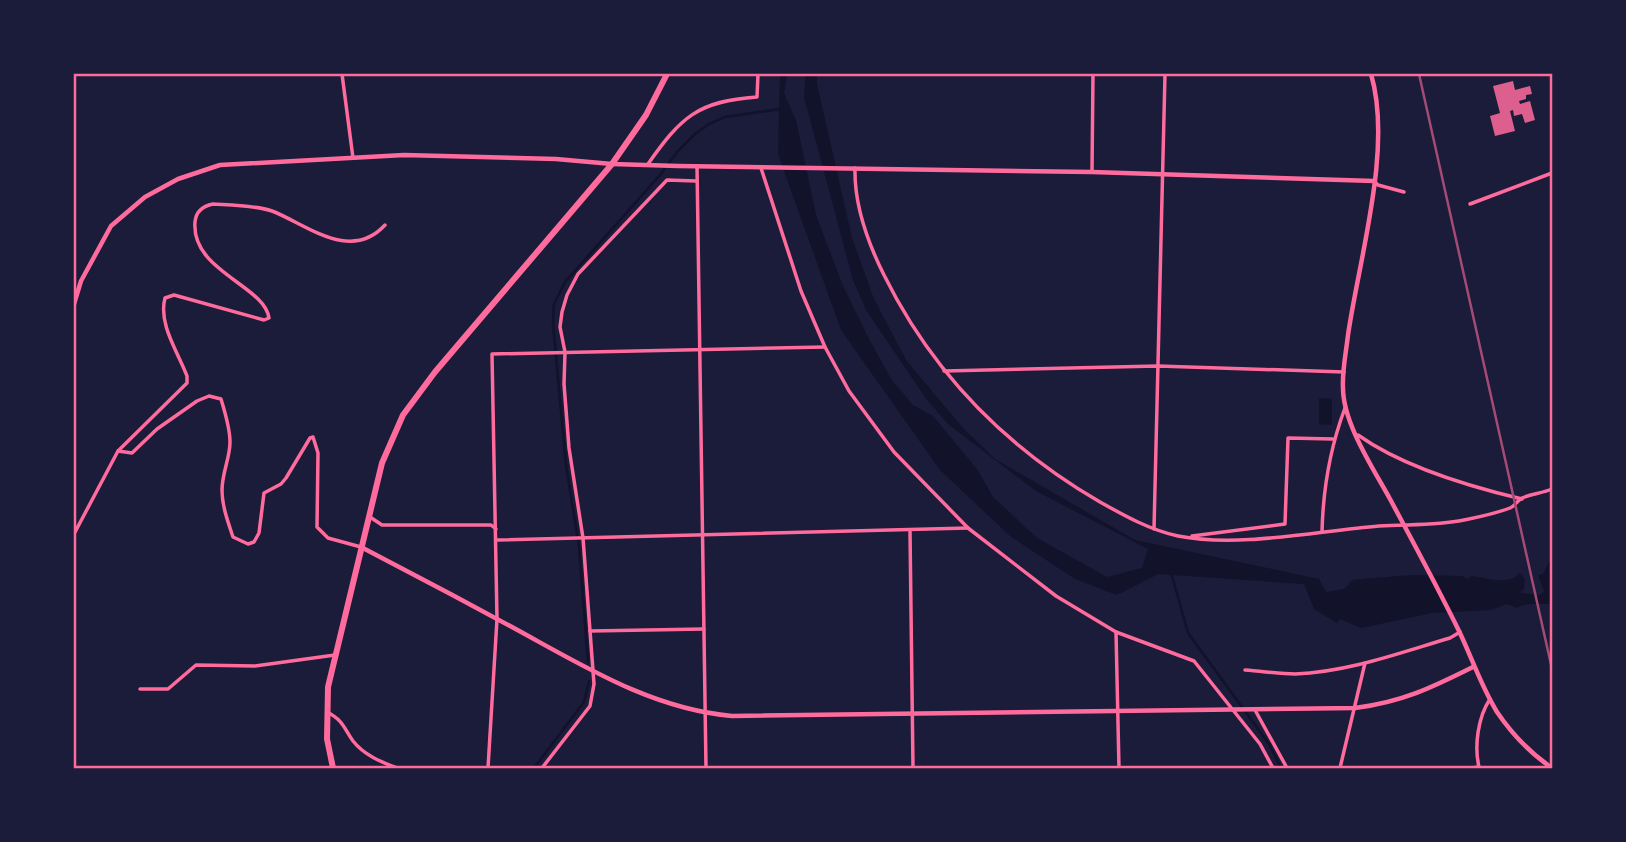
<svg xmlns="http://www.w3.org/2000/svg" width="1626" height="842" viewBox="0 0 1626 842" font-family="Georgia,serif">
<rect width="100%" height="100%" fill="#1b1b3a"/>
<g fill="#12122b">
<path d="M780,74H787L784,93L796,120L816,215L843,286L868,337L891,379L913,405L933,416L977,469L993,497L1037,538L1107,577L1142,568L1148,549L1036,491L949,425L927,400L866,310L853,280L804,97L806,74H817V84L852,238L874,299L906,360L963,428L995,459L1135,540L1319,579L1326,592L1344,589L1353,580L1372,578L1414,575L1462,576L1468,579L1472,576C1487,578 1509,586 1520,573L1525,580L1524,589L1520,593L1540,595L1544,591L1538,575L1543,574L1552,556V603C1541,606 1527,601 1517,608L1507,604L1491,610L1432,613L1361,628L1340,619L1337,623L1314,609L1304,584L1158,574L1117,595L1075,579L1010,536L940,470L841,330L778,154Z"/>
<path d="M1319,398L1332,399V425L1319,424Z"/>
</g>
<g fill="none" stroke-linecap="round" stroke-linejoin="round">
<g stroke="#12122b" stroke-width="2.5">
<path d="M1171,572L1188,633L1269,744L1281,768"/>
<path d="M588,662L579,546L566,465L553,323L554,304L565,282L660,175L677,152L695,134L709,124L725,117L780,109"/>
<path d="M534,768L584,702L589,681"/>
</g>
</g>
<path fill="#dd5f8e" d="M1513,81L1515,90L1530,86L1532,94L1526,95V99L1519,101L1520,104L1530,101L1535,120L1525,123L1522,114L1514,116L1513,110L1510,111L1515,131L1495,136L1490,116L1500,113L1493,86Z"/>
<g fill="none" stroke-linecap="round" stroke-linejoin="round">
<g stroke="#ff6b9d" stroke-width="3.5">
<path d="M342,74L353,158"/>
<path d="M648,164C681,117 698,101 757,97L758,74"/>
<path d="M697,166L706,768"/>
<path d="M761,168L801,291L825,347L849,391L894,452L968,528L1056,596L1116,632L1194,661L1260,744L1273,768"/>
<path d="M855,168C854,205 868,243 884,275C932,372 1007,448 1100,502C1125,516 1150,530 1178,536C1240,548 1316,531 1379,526C1408,524 1435,526 1464,520C1479,517 1495,514 1510,508C1515,506 1517,501 1522,498C1531,494 1543,493 1552,489"/>
<path d="M1092,172L1093,74"/>
<path d="M1374,181L1378,185L1404,192"/>
<path d="M1470,204L1552,173"/>
<path d="M944,371L1158,366L1344,372"/>
<path d="M1358,435C1403,467 1467,486 1522,499"/>
<path d="M118,451L132,453L157,429L197,401L209,396L221,399C225,412 230,428 230,442C230,458 222,473 222,490C222,506 228,522 233,537L248,544L254,542L259,533L264,493L281,484L286,478L310,438L313,437L318,453L317,527L328,538L361,547"/>
<path d="M370,517L382,525H491L496,529"/>
<path d="M1154,529L1165,74"/>
<path d="M910,531L913,768"/>
<path d="M1322,532C1323,489 1330,448 1345,408"/>
<path d="M74,534L118,451L187,383V376C178,352 158,324 165,298L174,295L264,320L269,318C264,285 191,271 195,222C196,211 203,206 213,204C231,205 254,205 272,211C306,224 350,263 385,225"/>
<path d="M1192,536L1285,524L1288,438L1333,439"/>
<path d="M497,540L968,528"/>
<path d="M590,631L704,629"/>
<path d="M1116,632L1119,768"/>
<path d="M1245,670C1262,671 1279,674 1295,674C1348,672 1399,653 1450,638L1460,632"/>
<path d="M140,689H168L196,665L255,666L335,655"/>
<path d="M1255,710L1287,768"/>
<path d="M327,712C344,721 343,727 353,741C364,755 381,762 397,768"/>
<path d="M488,768L497,619L492,354L825,347"/>
<path d="M542,768L590,706L594,684L583,538L569,448L564,384L565,352L560,327L562,312L567,295L578,274L667,180L696,181"/>
<path d="M1340,768L1365,663"/>
<path d="M1471,768L1479,767C1474,746 1478,717 1490,699"/>
</g>
<g stroke="#ff6b9d" stroke-width="4.5">
<path d="M1371,74C1393,148 1359,259 1348,335C1346,353 1342,371 1343,388C1343,423 1373,468 1390,499C1413,542 1437,586 1459,631C1472,658 1481,686 1497,712C1512,734 1530,753 1552,768"/>
<path d="M74,304L81,281L111,226L145,197L178,179L220,165L404,155L556,159L612,164L678,166L1092,172L1374,181"/>
<path d="M361,547C411,573 462,600 512,627C582,665 651,709 732,716L1355,708C1402,702 1431,688 1473,667"/>
</g>
<path stroke="#ff6b9d" stroke-width="6" d="M333,768L327,739L328,687L382,463L403,415L435,372L612,164L646,115L667,74"/>
<path stroke="#a44b75" stroke-width="2.5" d="M1419,74L1552,669"/>
</g>
<rect width="1626" height="842" fill="none" stroke="#1b1b3a" stroke-width="150"/>
<rect x="75" y="75" width="1476" height="692" fill="none" stroke="#ff6b9d" stroke-width="2.5"/>
</svg>
